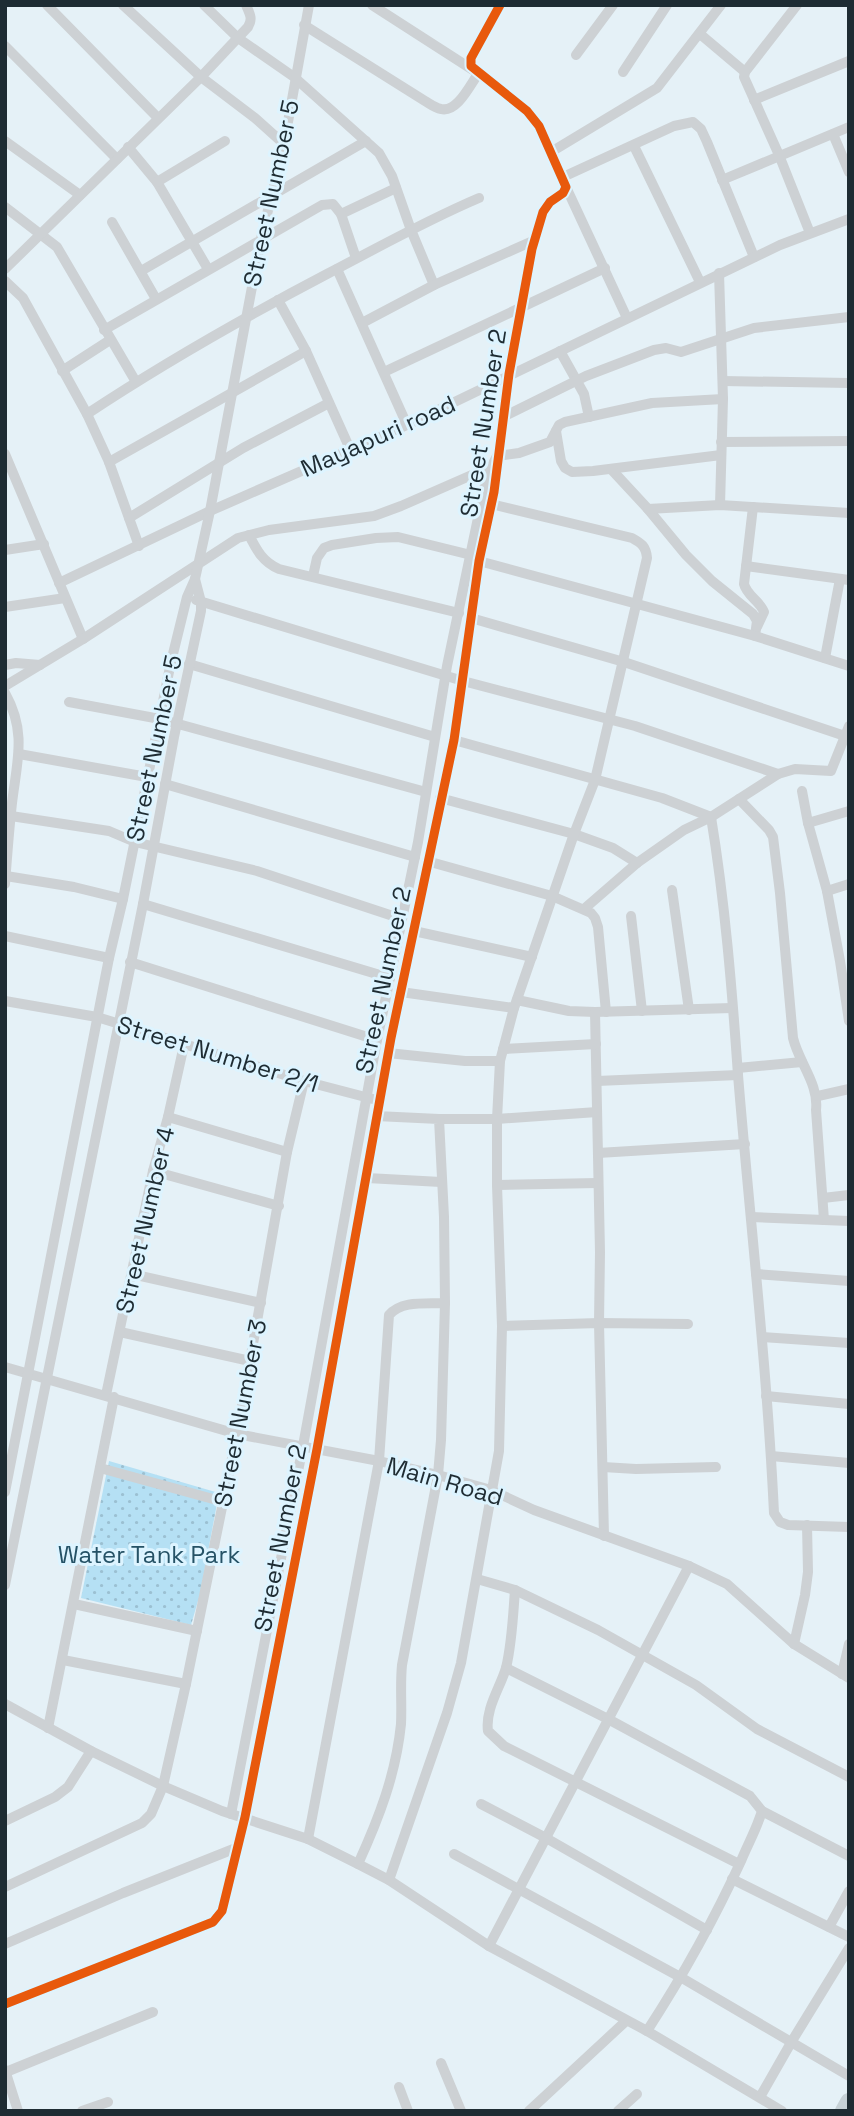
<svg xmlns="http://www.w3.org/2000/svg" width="854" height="2116" viewBox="0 0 854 2116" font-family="'Space Grotesk',sans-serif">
<defs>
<pattern id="park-dots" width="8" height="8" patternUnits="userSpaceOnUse" patternTransform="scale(1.75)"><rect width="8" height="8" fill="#b5e0f4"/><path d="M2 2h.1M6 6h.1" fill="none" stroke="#9bc0d2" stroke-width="1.8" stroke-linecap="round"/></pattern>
</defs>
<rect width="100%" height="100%" fill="#e5f1f7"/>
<path fill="url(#park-dots)" d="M109,1461L219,1493L200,1594L191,1625L81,1598Z"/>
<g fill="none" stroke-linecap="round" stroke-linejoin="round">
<g stroke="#cdd1d4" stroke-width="10">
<path d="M47,5L158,118"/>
<path d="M123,5L201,77L255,118L284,144"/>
<path d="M204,5L238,38L294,77L379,153L392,176L411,230L434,285"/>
<path d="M372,5L473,70"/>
<path d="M797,5L745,72L744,77L779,155L810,233"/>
<path d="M304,25L425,101C430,104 435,108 441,109C457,113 470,85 478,74"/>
<path d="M700,34L745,72"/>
<path d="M5,46L117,159"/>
<path d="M576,55L613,5"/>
<path d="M623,72L667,5"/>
<path d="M754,100L849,61"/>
<path d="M833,134L849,172"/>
<path d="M5,141L80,195"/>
<path d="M634,146L700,282"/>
<path d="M128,147L157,182L208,269"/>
<path d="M551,152L657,88L721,5"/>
<path d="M563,177L674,126L693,122L701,129L707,142L754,257"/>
<path d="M722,180L849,127"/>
<path d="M157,182L225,141"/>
<path d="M566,187L627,318"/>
<path d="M5,207L57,247L136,382"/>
<path d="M341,214L396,188"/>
<path d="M112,222L156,299"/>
<path d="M5,269L201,77L248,27C253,19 250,14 246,5"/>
<path d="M337,269L407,425"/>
<path d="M141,271L366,141"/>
<path d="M719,273L723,399L720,505"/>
<path d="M5,281L23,298L87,414L109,462L139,546"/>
<path d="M278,300L306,351L350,449"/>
<path d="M362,323L434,285L535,240"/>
<path d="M104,330L322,205L333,204L341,214L356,258"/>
<path d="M560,351L584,394L589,417"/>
<path d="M62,371L110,340"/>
<path d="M384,372L605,268"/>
<path d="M723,381L849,383"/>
<path d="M87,414C164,363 245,317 327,274C377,248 427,220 479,198"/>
<path d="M503,417L586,376L654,350L666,348L681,352L754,328L849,317"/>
<path d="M556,431L561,461L565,468L572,472L593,471L721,455"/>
<path d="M721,442L849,441"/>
<path d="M5,454L83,639"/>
<path d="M109,462L306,351"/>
<path d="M611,469L648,509L686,555L712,581L753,614L757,621L755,636"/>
<path d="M753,507L744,584C747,596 760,601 764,612L757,627"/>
<path d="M648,509L720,505L849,513"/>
<path d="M129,518L243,448L329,403"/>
<path d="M249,535C257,551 263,562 279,569L459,613"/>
<path d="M5,550L44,544"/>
<path d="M479,561L755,636L849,666"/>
<path d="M746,566L849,580"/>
<path d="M313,576L317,558L324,548L332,545L376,538L398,537L471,555"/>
<path d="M59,583L210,511L407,425L780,245L849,219"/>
<path d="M196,600L463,681L635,726L778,774"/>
<path d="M5,607L65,598"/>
<path d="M471,618L624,662L845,736"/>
<path d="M825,658L840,579"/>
<path d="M189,664L435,737"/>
<path d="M5,665L16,663L40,665"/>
<path d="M5,686L83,639L238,538L269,530L374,516L401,506L490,467"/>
<path d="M5,693C27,732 17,761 12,803C9,830 7,857 5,884"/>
<path d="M69,702L160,719L426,792"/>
<path d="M454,740L662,798L711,817"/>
<path d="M19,754L147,777"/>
<path d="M165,784L415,857"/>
<path d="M802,791L808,823L827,891L840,961L849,1021"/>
<path d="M440,798L574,834L613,848L637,863"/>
<path d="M739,799L769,830L773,837L780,893L793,1038C799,1063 819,1084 816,1110L824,1220"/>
<path d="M11,816L109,831L135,842L257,871L402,919"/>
<path d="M711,817C725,902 732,989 738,1075C750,1221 767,1367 774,1513L780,1522L788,1525L849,1527"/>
<path d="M808,823L849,811"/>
<path d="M427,861L552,896L591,913L595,918L598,927L606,1012"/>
<path d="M6,876L74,887L123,899"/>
<path d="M672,890L689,1010"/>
<path d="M827,891L849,884"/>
<path d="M143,904L390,978"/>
<path d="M584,909L637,863L684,830L711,817L778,774L795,769L831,771L849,726"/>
<path d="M631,916L642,1011"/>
<path d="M414,931L532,957"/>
<path d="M5,936L109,958"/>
<path d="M130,962L377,1040"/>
<path d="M401,992L514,1008"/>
<path d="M517,1000L569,1011L595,1012L732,1008"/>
<path d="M5,1001L97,1017L304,1081L373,1099"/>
<path d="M595,1012L600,1252L599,1323L604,1536"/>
<path d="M503,1049L596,1044"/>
<path d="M388,1053L465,1061H500"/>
<path d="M738,1068L802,1062"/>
<path d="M597,1081L738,1075"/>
<path d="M818,1096L849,1089"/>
<path d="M168,1117L287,1152"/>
<path d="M439,1119H497L597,1112"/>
<path d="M598,1153L745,1144"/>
<path d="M153,1171L279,1206"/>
<path d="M367,1178L441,1182"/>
<path d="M497,1185L597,1183"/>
<path d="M823,1198L849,1195"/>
<path d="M751,1217L849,1221"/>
<path d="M132,1274L261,1303"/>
<path d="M756,1274L849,1281"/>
<path d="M502,1326L599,1323L688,1324"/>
<path d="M120,1332L250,1361"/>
<path d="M762,1337L849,1343"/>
<path d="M5,1367L237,1434L379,1461L438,1475L491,1490L534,1510L689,1566L727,1584L794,1644L849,1678"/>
<path d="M106,1395L153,1171L168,1117L184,1045"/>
<path d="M766,1396L849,1404"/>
<path d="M771,1456L849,1463"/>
<path d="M603,1467L636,1469L716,1467"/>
<path d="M100,1468L224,1502"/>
<path d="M5,1492L109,958L123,899L171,662L187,597L195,579L210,511L261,239L284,144L309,5"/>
<path d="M477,1579L515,1590L598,1630L696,1685L757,1729L849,1777"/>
<path d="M5,1585L143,904L174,737L201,611V602L195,579"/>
<path d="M515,1590C513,1616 512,1643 506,1668C500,1688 485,1709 488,1731L504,1746L739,1864"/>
<path d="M74,1604L197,1631"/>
<path d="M794,1644L805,1595L808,1572L807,1525"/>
<path d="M63,1660L186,1684"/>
<path d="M506,1668L608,1719L750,1796L762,1811C757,1828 748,1844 741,1861C714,1920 682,1977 647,2031"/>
<path d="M842,1674L849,1644"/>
<path d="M5,1704L91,1751L163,1786L222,1811L308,1839L358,1864L389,1880L489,1946L647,2031L782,2111"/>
<path d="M48,1728L114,1397"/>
<path d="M481,1804L546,1838L707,1930"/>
<path d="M762,1811L849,1856"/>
<path d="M231,1814L303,1446L376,1045L418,842L447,666L487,475L497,456L519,453L550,442L559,425L565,422L652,403L723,399"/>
<path d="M5,1821L55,1797L68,1787L91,1751"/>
<path d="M308,1839L379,1461L389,1315C402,1300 426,1304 445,1303"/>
<path d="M454,1854L682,1978L849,2076"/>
<path d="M358,1864C379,1818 396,1774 401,1724C402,1704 400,1685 402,1665L438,1475L441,1440L445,1303L444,1217L439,1119L376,1116"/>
<path d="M732,1879L849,1937"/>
<path d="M389,1880L447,1713L461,1663L499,1451L502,1326L497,1185V1119L500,1061L514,1008L574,834L595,780L647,558C646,546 641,543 632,538L491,504"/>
<path d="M5,1887L142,1823L151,1814L163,1786L186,1684L237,1434L287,1152L304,1081"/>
<path d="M829,1927L849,1891"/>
<path d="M5,1944L123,1893L236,1848"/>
<path d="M489,1946L689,1566"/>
<path d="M5,2004L213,1922L222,1911L224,1903L245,1817L317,1449L391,1038L454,740L479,561L494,492L509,374L532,249L543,212L550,202L563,193L566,187L539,126L527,111L471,66V58L500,5"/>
<path d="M441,2063L461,2111"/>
<path d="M5,2070L18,2111"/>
<path d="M6,2072L153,2012"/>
<path d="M399,2087L408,2111"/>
<path d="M760,2097L792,2041L849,1948"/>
<path d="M82,2111L108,2102"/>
<path d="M529,2111L626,2021"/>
<path d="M618,2111L637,2094"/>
</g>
<path stroke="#c6d1d6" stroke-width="18" d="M844,2111L849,2102"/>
<g stroke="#ddf4ff" stroke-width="13">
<path id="cycleway" d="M5,2004L213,1922L222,1911L224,1903L245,1817L317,1449L391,1038L454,740L479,561L494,492L509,374L532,249L543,212L550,202L563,193L566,187L539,126L527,111L471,66V58L500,5"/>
</g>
<use href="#cycleway" stroke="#e8590c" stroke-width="9"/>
</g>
<g text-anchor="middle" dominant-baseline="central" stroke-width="6" stroke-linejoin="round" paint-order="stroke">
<g font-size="24" fill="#1e2c33" stroke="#ddf4ff">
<text transform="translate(271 193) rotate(-78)">Street Number 5</text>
<text transform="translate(483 423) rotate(-81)">Street Number 2</text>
<text transform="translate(378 436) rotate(-24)">Mayapuri road</text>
<text transform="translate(154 748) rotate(-78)">Street Number 5</text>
<text transform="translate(383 980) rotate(-78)">Street Number 2</text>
<text transform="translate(218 1054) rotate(17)">Street Number 2/1</text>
<text transform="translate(145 1220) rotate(-77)">Street Number 4</text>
<text transform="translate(240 1413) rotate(-79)">Street Number 3</text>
<text transform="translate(445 1481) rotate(16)">Main Road</text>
<text transform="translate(280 1538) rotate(-79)">Street Number 2</text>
</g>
<g font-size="24" fill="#255266" stroke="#ddf4ff">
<text x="149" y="1554">Water Tank Park</text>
</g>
</g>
<rect width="854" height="2116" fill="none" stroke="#1e2c33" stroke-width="14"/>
</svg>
